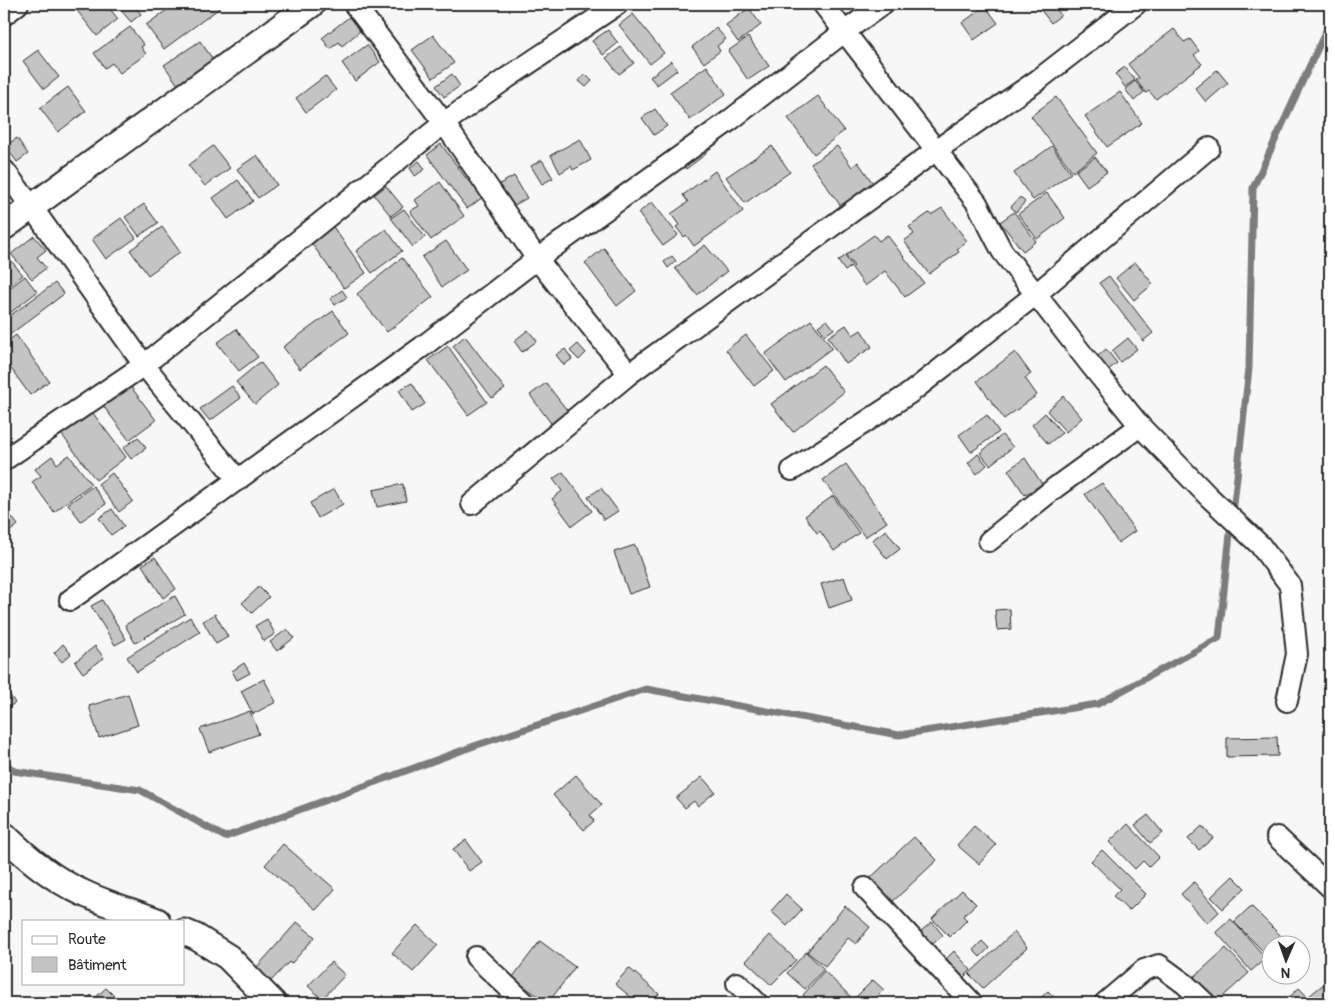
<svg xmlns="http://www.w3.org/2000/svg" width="1334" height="1007" viewBox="0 0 1334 1007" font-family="Pangolin,sans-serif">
<rect width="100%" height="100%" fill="#f7f7f7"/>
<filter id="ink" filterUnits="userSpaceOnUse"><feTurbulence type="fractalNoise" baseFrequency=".02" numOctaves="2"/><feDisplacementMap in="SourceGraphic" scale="10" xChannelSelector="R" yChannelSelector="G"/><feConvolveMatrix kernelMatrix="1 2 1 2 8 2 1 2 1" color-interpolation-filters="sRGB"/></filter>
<g filter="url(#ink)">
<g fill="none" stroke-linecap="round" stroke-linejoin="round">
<g stroke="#7b7b7b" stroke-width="7">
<path d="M1233,513L1249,368L1253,188L1330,22"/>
<path d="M4,762L14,771L140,790L225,837L474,746L646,689L899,735L1098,704L1219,638L1231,524"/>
</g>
</g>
<g fill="#c4c4c4" stroke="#2b2b2b">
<path d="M80,4H106L118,19L97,36L75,8Z"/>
<path d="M124,4H133L141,14L131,22L119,8Z"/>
<path d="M175,4H225L164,49L146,25Z"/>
<path d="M1036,4H1052L1061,15L1051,23Z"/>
<path d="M985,6L998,23L974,40L962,23Z"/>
<path d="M749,8L761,25L738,42L726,25Z"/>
<path d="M633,14L664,53L650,64L619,25Z"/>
<path d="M349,17L360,31L342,46L339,42L330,49L322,38Z"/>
<path d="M130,27L144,45L141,47L146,54L120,73L112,63L105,68L94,53Z"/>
<path d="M716,28L726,39L717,46L720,51L704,63L692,47Z"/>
<path d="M1174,29L1184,42L1190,39L1199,51L1194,55L1202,64L1156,99L1149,91L1146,93L1136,80L1139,78L1128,64Z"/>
<path d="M608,30L618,43L603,55L592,41Z"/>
<path d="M433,35L454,63L433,78L412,50Z"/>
<path d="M748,37L769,66L748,80L728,51Z"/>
<path d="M200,41L214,61L178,85L164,65Z"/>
<path d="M367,45L380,62L355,81L342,63Z"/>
<path d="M621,47L634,63L619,74L606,58Z"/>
<path d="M38,50L59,77L44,89L23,61Z"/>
<path d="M671,61L677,70L657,85L650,77Z"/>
<path d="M707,66L726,94L690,120L670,92Z"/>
<path d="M1125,67L1135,80L1125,87L1115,74Z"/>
<path d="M1217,70L1228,83L1206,102L1195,88Z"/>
<path d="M452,74L460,86L444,97L436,86Z"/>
<path d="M585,74L592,81L586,87L579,81Z"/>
<path d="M325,76L336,90L306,112L296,98Z"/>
<path d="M1135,81L1144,92L1134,101L1125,89Z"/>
<path d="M68,87L86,111L58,132L40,108Z"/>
<path d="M1120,92L1142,123L1107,147L1085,116Z"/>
<path d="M818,96L844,131L814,154L788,118Z"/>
<path d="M1056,97L1097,153L1073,172L1031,116Z"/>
<path d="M655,109L667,126L654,135L642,118Z"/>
<path d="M17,138L28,154L17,162L5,146Z"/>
<path d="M580,139L591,160L573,170L571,166L560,173L551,155Z"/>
<path d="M441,144L468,181L474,177L487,194L467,209L427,155Z"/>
<path d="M213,146L230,168L205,186L188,165Z"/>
<path d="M699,146L706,154L686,169L680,161Z"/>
<path d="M772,146L790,172L745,203L726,177Z"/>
<path d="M837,146L852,167L858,162L877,189L845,212L811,164Z"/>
<path d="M1052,146L1071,173L1033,200L1014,173Z"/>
<path d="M257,155L277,185L258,198L237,169Z"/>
<path d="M1095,157L1107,172L1087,186L1076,171Z"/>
<path d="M542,160L553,178L542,184L531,166Z"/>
<path d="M419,161L425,169L415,176L410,168Z"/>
<path d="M715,171L743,211L694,246L686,235L684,237L676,227L679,225L671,214L688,202L683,195Z"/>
<path d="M514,176L527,198L513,206L500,184Z"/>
<path d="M238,180L253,201L228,219L213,198Z"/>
<path d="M440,182L464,216L431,240L410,211L419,206L415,200Z"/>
<path d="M386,186L403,207L391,216L374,195Z"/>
<path d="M1047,193L1065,218L1037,239L1018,214Z"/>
<path d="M1020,197L1025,202L1016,212L1011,207Z"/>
<path d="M652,202L678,235L663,246L638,213Z"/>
<path d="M144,204L158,223L139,236L125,217Z"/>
<path d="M942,208L967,241L957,249L959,252L929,274L904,241L914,234L909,227L929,213L931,215Z"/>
<path d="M404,209L425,237L413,247L391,218Z"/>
<path d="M1014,212L1036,241L1023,251L1000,222Z"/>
<path d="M121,218L136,238L106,259L92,239Z"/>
<path d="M331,224L366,273L344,288L309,240Z"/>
<path d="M162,227L180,252L148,275L130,250Z"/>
<path d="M386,229L402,251L372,273L356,251Z"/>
<path d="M874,235L879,241L887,235L924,283L905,297L885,271L865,286L852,268L854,266L846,255Z"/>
<path d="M34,236L46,250L37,257L46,268L32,279L11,254Z"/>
<path d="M446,241L467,270L442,287L422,257Z"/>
<path d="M705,245L727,271L697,295L675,268Z"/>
<path d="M604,248L636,291L617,306L585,263Z"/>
<path d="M672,256L676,261L668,268L664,262Z"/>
<path d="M845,256L852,266L845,271L838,261Z"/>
<path d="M8,257L23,275L7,288L4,285V260Z"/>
<path d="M402,258L433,297L387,332L357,294Z"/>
<path d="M1135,262L1153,284L1134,300L1116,278Z"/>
<path d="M25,276L37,292L6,316L4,312V288L6,291Z"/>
<path d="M1109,276L1153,333L1143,341L1099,283Z"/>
<path d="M55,283L64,294L4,339V320Z"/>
<path d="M342,290L347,297L335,305L330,299Z"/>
<path d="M333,311L349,333L300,369L283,347Z"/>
<path d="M811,320L832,348L786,382L765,354Z"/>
<path d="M827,320L834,329L825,335L818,326Z"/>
<path d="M846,325L853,335L861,330L872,347L846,364L828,337Z"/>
<path d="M236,329L258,357L239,371L217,343Z"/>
<path d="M528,330L537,341L522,352L514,341Z"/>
<path d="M16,335L49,381L30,395L4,359V344Z"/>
<path d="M746,335L774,371L754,386L726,350Z"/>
<path d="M465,336L505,389L492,398L453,346Z"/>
<path d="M1128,338L1137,349L1120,362L1112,351Z"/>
<path d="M578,344L586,353L579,360L570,351Z"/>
<path d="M448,346L487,402L468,415L428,360Z"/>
<path d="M565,349L572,359L564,365L556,355Z"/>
<path d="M1106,349L1117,363L1108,370L1097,357Z"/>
<path d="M1015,352L1031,374L1025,378L1037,395L1004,419L977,381Z"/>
<path d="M260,362L278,385L255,404L236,382Z"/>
<path d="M823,365L844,392L793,432L771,404Z"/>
<path d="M128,383L156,420L129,440L101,403Z"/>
<path d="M412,383L425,404L412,412L399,390Z"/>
<path d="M546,383L573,418L556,430L530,395Z"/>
<path d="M232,386L241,398L210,421L200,409Z"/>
<path d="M1063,396L1082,418L1066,432L1047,411Z"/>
<path d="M86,404L126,457L96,480L56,427Z"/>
<path d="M1045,413L1062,433L1048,444L1032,425Z"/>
<path d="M987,415L999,432L971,452L959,435Z"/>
<path d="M1002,435L1013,447L990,465L980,453Z"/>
<path d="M138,437L146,448L131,459L123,448Z"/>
<path d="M978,454L987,465L977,474L968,463Z"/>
<path d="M69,455L91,484L54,512L32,482L41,476L35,469L52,456L57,464Z"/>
<path d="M1025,458L1042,484L1025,495L1008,470Z"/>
<path d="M846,464L887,522L865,537L823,480Z"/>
<path d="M563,472L592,511L572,526L552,499L562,491L553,479Z"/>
<path d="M112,473L133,501L119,512L98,484Z"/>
<path d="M1102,483L1135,531L1118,543L1085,494Z"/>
<path d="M403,484L406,501L377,507L373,490Z"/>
<path d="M93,486L106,504L81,521L68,504Z"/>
<path d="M601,488L618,511L604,520L588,497Z"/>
<path d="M334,489L343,504L318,518L310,503Z"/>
<path d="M833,496L859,533L834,551L820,531L817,533L805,516Z"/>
<path d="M4,507L18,525L4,536Z"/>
<path d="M112,509L124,526L111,535L99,518Z"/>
<path d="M886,530L900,549L887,559L872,540Z"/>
<path d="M635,545L650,587L629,594L614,552Z"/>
<path d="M155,557L176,589L163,598L142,565Z"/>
<path d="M844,577L852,600L829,608L821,584Z"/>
<path d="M259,587L269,597L252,613L242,603Z"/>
<path d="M175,596L185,614L135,643L125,625Z"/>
<path d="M102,600L126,639L115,645L91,606Z"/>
<path d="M1010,609L1011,629L997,630L995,610Z"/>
<path d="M215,614L228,637L216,644L203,621Z"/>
<path d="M190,617L200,632L137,672L127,657Z"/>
<path d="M267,619L275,634L264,641L255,626Z"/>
<path d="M287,629L294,638L277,651L270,642Z"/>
<path d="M63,644L71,654L62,662L54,653Z"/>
<path d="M95,646L104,658L83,673L75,662Z"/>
<path d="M244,663L250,673L237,680L232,671Z"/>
<path d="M264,679L276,702L253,714L241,691Z"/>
<path d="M4,686L15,703L4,710Z"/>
<path d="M128,694L138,725L99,738L89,706Z"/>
<path d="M250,711L259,734L209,752L200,729Z"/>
<path d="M1277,737L1278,756L1227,757V738Z"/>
<path d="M576,775L602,805L590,815L594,821L584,830L553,795Z"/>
<path d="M702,777L715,792L698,806L694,801L685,808L676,798Z"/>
<path d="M1148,815L1163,833L1150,843L1135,825Z"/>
<path d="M1128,824L1159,857L1149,867L1143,861L1135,869L1109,842Z"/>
<path d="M974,826L996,845L979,864L957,845Z"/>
<path d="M1202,826L1213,838L1199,850L1188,839Z"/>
<path d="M914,837L937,860L888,906L865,883Z"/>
<path d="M466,840L482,862L469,871L453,849Z"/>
<path d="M283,844L335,889L316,910L265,865Z"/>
<path d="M1102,850L1146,894L1129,911L1113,896L1120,889L1091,861Z"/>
<path d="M1233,876L1245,888L1223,909L1211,897Z"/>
<path d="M1194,882L1219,912L1207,923L1181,894Z"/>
<path d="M962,890L976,904L963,916L967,920L950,937L932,919Z"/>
<path d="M786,894L802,909L787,926L771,911Z"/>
<path d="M845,906L870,927L856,944L848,938L825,966L807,952Z"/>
<path d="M1251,906L1289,944H1272V960L1234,922Z"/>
<path d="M1231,919L1266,958L1251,971L1216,932Z"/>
<path d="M297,922L315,937L291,964L289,962L271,981L256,968Z"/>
<path d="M932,922L943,935L927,949L915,936Z"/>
<path d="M417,925L438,945L413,972L392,953Z"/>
<path d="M1014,932L1027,948L983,988L969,974Z"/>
<path d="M770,935L796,960L771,985L746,961Z"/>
<path d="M540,941L575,967L548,1003L512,978Z"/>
<path d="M982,941L989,948L980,957L973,950Z"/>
<path d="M1226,948L1249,973L1217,1002L1194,977Z"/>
<path d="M954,951L971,970L960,981L942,963Z"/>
<path d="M806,952L824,969L805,989L787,973Z"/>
<path d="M331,962L345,975L322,999L308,986Z"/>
<path d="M629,968L659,994L651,1003H638L615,984Z"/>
<path d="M824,971L853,999L849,1003H812L803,995Z"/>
<path d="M1330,979V1003H1316L1309,996Z"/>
<path d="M873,980L884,990L871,1003H861L855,998Z"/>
<path d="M106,988L115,997L108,1003H102L96,997Z"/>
<path d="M1299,988L1314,1003H1283Z"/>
<path d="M1048,991L1060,1003H1035Z"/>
<path d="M91,995L100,1003H84Z"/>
<path d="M383,995L390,1003L394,998L400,1003H375Z"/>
</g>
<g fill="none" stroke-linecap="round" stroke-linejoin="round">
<g stroke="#2b2b2b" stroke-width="24">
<g id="minor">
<path d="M354,4L444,123L537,259L629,374"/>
<path d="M823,4L977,203L1002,251L1090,364L1140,426L1209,497L1260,545L1290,585L1297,654L1287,701"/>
<path d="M4,15L18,4"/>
<path d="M4,170L31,206L144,365L238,480"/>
<path d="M4,460L144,365L444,123L507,78L618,4"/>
<path d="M792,470L910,393L1035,295L1209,148"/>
<path d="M472,504L629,374L935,151L1038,80L1136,4"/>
<path d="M989,541L1056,487L1140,426"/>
<path d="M70,600L422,347L537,259L729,121L844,32L883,4"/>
<path d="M1277,837L1330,887"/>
<path d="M865,888L972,1003"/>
<path d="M476,957L525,1003"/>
<path d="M737,983L757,1003"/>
<path d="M1105,1003L1144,970L1159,965L1185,984L1205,1003"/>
</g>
</g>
<g stroke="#2b2b2b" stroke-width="29">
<g id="tertiary">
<path d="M4,227L312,4"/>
<path d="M4,835C27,858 51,878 81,892C105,904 132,911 157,921"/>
<path d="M184,932L196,937L228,957L273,1003"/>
</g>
</g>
<use href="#minor" stroke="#fff" stroke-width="20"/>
<use href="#tertiary" stroke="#fff" stroke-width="25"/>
</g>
</g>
<rect width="1334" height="1007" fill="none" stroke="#fff" stroke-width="20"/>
<rect x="10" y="10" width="1314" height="987" fill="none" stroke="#2b2b2b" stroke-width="2" filter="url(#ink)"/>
<rect x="22" y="920" width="162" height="65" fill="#ffffff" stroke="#aaaaaa"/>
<rect x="32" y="936" width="25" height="8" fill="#ffffff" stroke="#aaaaaa"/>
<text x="68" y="944" font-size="15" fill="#2b2b2b">Route</text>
<rect x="32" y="957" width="25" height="15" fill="#c4c4c4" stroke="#aaaaaa"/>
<text x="68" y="970" font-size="15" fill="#2b2b2b">Bâtiment</text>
<g transform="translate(1286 960) rotate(182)"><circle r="24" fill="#ffffff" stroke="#aaaaaa"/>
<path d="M0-4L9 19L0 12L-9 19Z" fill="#2b2b2b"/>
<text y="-8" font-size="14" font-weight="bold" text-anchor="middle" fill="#2b2b2b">N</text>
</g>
</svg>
